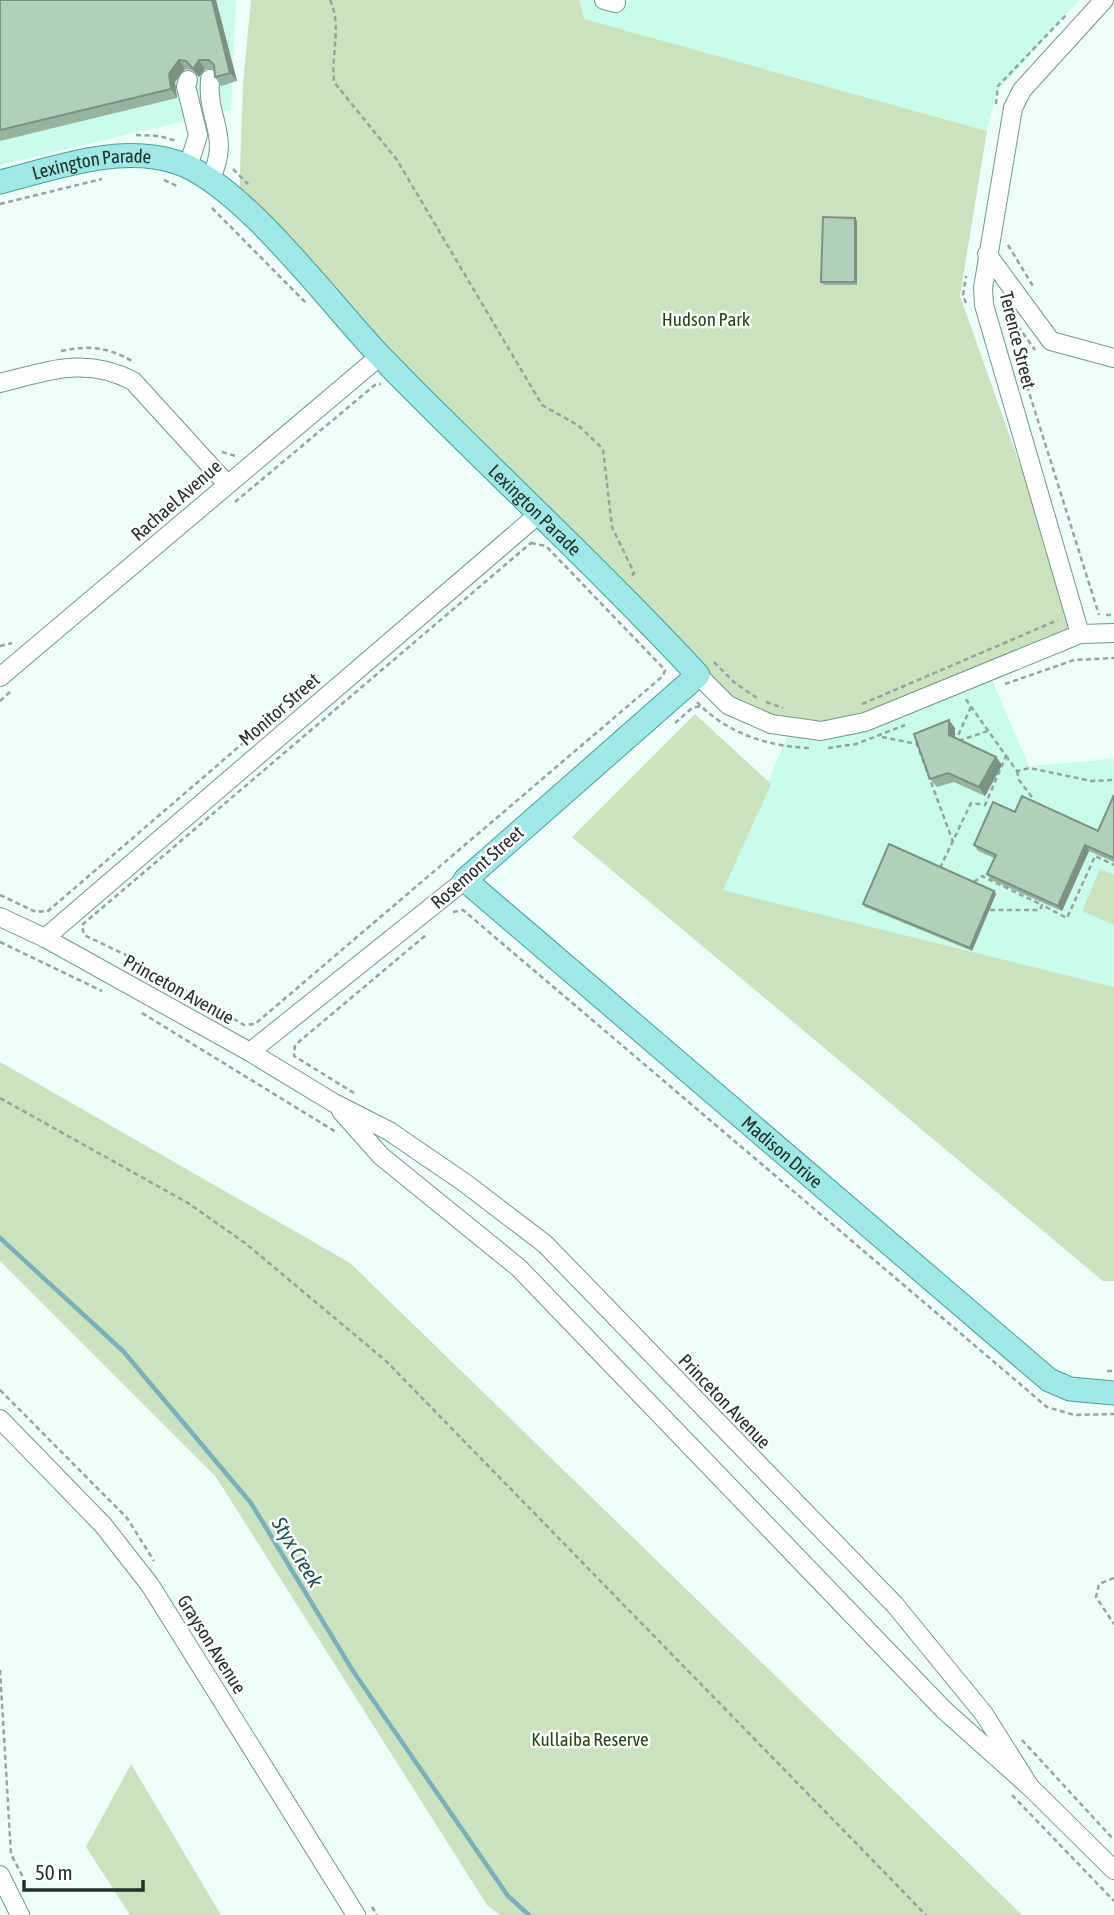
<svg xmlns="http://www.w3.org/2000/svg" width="1114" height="1915" viewBox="0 0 1114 1915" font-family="'Asap Condensed',sans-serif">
<rect width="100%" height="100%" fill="#eefef9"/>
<g fill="#c9fceb">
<path d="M0,0H236L231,110L0,165Z"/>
<path d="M577,0H1079L997,92L987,131L583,19L581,1Z"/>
<path d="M988,671L1029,766L1114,759V987L723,890L791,727Z"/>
</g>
<g fill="#cae2be">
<path d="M251,0H577L580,1L584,19L987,131L960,296L1080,634L821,731L728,705L239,202L243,85Z"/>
<path d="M695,714L771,784L723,890L1114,987V1281H1103L572,837Z"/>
<path d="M1100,869L1114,875V925L1082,911Z"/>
<path d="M0,1062L350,1263L1022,1915H500L487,1905L216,1477L0,1261Z"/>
<path d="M131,1764L221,1915H130L86,1847Z"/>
</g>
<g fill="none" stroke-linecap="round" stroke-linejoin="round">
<path stroke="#77b1bc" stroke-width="4.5" d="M0,1238L123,1351L251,1503L353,1671L508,1896L529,1915"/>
<g stroke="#71988b" stroke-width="20">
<g id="minor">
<path d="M604,0L616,3"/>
<path d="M188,80L186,86L198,135L188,167"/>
<path d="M210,180C232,135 206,120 210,79"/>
<path d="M987,254L1051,341L1114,358"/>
<path d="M0,383C49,371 85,356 133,381L226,483"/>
<path d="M1080,634L984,305L983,288L1013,108L1022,90L1104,0"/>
<path d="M698,675L728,705L771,724L821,731L865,722L1080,634L1114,633"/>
<path d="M0,677L380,356"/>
<path d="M0,917L45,938L250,1052L334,1103L389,1131L465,1183L545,1244L895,1605L984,1714L1030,1787"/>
<path d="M45,938L540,513"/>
<path d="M250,1052L465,880"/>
<path d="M341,1111L381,1156L519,1268L944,1710L1030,1787L1114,1870"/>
<path d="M0,1419L103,1525L150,1585L356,1915"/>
<path d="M0,1875L20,1915"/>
</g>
</g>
<g stroke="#4a9e9a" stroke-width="25">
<g id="major">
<path id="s1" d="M0,182C56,168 118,144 176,162C242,183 331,305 381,357C485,464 596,565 698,675L465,880L1049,1380L1070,1389L1114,1393"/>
</g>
</g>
<g stroke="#93a39e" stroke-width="2.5" stroke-dasharray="5 3.5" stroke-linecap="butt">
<path d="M330,0C342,25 331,54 334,82L397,160L542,405L579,426L603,449L612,527L634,573L630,578"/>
<path d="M996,104L998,86L1066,15"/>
<path d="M136,135L159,136L177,141"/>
<path d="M233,169L248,184"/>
<path d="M164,180L177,186"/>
<path d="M0,204L102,179"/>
<path d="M212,208L306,303"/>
<path d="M1008,245L1033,286"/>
<path d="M966,303L963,295L966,276"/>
<path d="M1013,319L1035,350"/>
<path d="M61,351C88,345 108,347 132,361"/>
<path d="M1022,370L1099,615"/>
<path d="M222,452L236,456"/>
<path d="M235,502L376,384H381"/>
<path d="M531,543L546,546L665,670L663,676L255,1024L244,1025L128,956L84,935L82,925Z"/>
<path d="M1106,615H1114"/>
<path d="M0,646L12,643"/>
<path d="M714,662L735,683L757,698"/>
<path d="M1005,684L1074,660L1114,658"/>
<path d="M0,701L11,691"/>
<path d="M697,702C726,733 769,747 811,748"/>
<path d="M766,702L783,708"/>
<path d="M862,704L1058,620"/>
<path d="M971,707L955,742L988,731"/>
<path d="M675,723L692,708L701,706"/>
<path d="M882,737L917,744L953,842"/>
<path d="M828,748L856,744L905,725"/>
<path d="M1006,756L1017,771L1030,768L1091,781L1114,780"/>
<path d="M1017,771L1019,780L1032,797"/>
<path d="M940,868L971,803L985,805L1006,756L965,698"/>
<path d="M974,882L982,876L1042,905"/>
<path d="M0,895L36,912L48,911L278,713"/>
<path d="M990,910H1040L1042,905L1067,918L1095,856L1114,865"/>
<path d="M453,912L463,910L1047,1407L1074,1415L1114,1414"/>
<path d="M0,942L102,991"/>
<path d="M142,1013L336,1132"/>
<path d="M354,1093L294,1056L295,1045L426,935"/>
<path d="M0,1098L188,1203L245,1243L386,1361L926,1915"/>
<path d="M1107,1371H1114"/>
<path d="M0,1390L127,1518L154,1561"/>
<path d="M1114,1578L1099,1584L1096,1597L1114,1624"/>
<path d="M0,1670L11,1854L24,1879"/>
<path d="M1022,1740L1114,1840"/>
<path d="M1012,1795L1114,1901"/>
<path d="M372,1907L377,1915"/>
</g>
<use href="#minor" stroke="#fff" stroke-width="18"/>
<use href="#major" stroke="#a0e8e6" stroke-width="23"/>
</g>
<g fill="#97b39f">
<path d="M0,0H216L237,81L221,86L215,77L214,69H205L199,77L192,70L185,69L175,82L177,98L0,141Z"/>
<path d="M857,221V285H824L821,282Z"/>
<path d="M955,728V738L996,757L1002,765L985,796L954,782L937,787L930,779Z"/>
<path d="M1114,795V862L1089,851L1062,911L991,880L987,874L994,858L978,851L974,845L1015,812L1098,831Z"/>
<path d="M994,891L996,894L972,951L865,907L863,904Z"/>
</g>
<g fill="#7b9282">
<path d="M212,0H216L237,81L230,73Z"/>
<path d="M179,60L185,69L175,82L177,98L171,89L169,74Z"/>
<path d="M199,60L205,69L199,77L193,69Z"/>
<path d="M855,218L857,221V285L855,282Z"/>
<path d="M949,720L955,728V744L949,735Z"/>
<path d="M996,757L1002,765L985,796L979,787Z"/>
<path d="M1085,845L1089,851L1062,911L1058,906Z"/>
<path d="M994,891L996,894L972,951L970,948Z"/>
</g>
<g fill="#b0d0b9" stroke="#7b9282" stroke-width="2">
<path d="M0,0H212L230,73L215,77L214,65L209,60H199L193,69L186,61L179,60L169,74L171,89L0,130Z"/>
<path d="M823,217L855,218V282H821Z"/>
<path d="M949,720V735L996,757L979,787L948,773L930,779L914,734Z"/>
<path d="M1114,795V858L1085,845L1058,906L987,874L996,855L974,845L993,802L1015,812L1022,796L1098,831Z"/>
<path d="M889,844L994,891L970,948L863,904Z"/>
</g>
<g text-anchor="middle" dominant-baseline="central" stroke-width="5" stroke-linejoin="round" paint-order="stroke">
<g font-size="19" fill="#21312c" stroke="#fff">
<text stroke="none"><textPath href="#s1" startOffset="94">Lexington Parade</textPath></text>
<text transform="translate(1018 340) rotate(76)">Terence Street</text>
<text transform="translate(176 500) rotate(-41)">Rachael Avenue</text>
<text stroke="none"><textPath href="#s1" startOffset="682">Lexington Parade</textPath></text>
<text transform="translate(279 709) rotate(-41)">Monitor Street</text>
<text transform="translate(477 867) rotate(-41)">Rosemont Street</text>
<text transform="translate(179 989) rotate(29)">Princeton Avenue</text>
<text stroke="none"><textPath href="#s1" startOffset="1642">Madison Drive</textPath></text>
<text transform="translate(725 1401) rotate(46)">Princeton Avenue</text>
<text transform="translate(212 1644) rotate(58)">Grayson Avenue</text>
</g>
<g font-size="19" fill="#264810" stroke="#fff">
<text x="706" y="319">Hudson Park</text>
<text x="590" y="1739">Kullaiba Reserve</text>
</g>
<g font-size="21" font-style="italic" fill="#1d5059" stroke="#fff">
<text transform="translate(298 1552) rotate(59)">Styx Creek</text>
</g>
</g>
<path d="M24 1880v10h119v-10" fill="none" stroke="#21312c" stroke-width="3.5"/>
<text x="35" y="1880" font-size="21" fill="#21312c" stroke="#ffffff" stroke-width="5" paint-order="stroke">50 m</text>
</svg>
